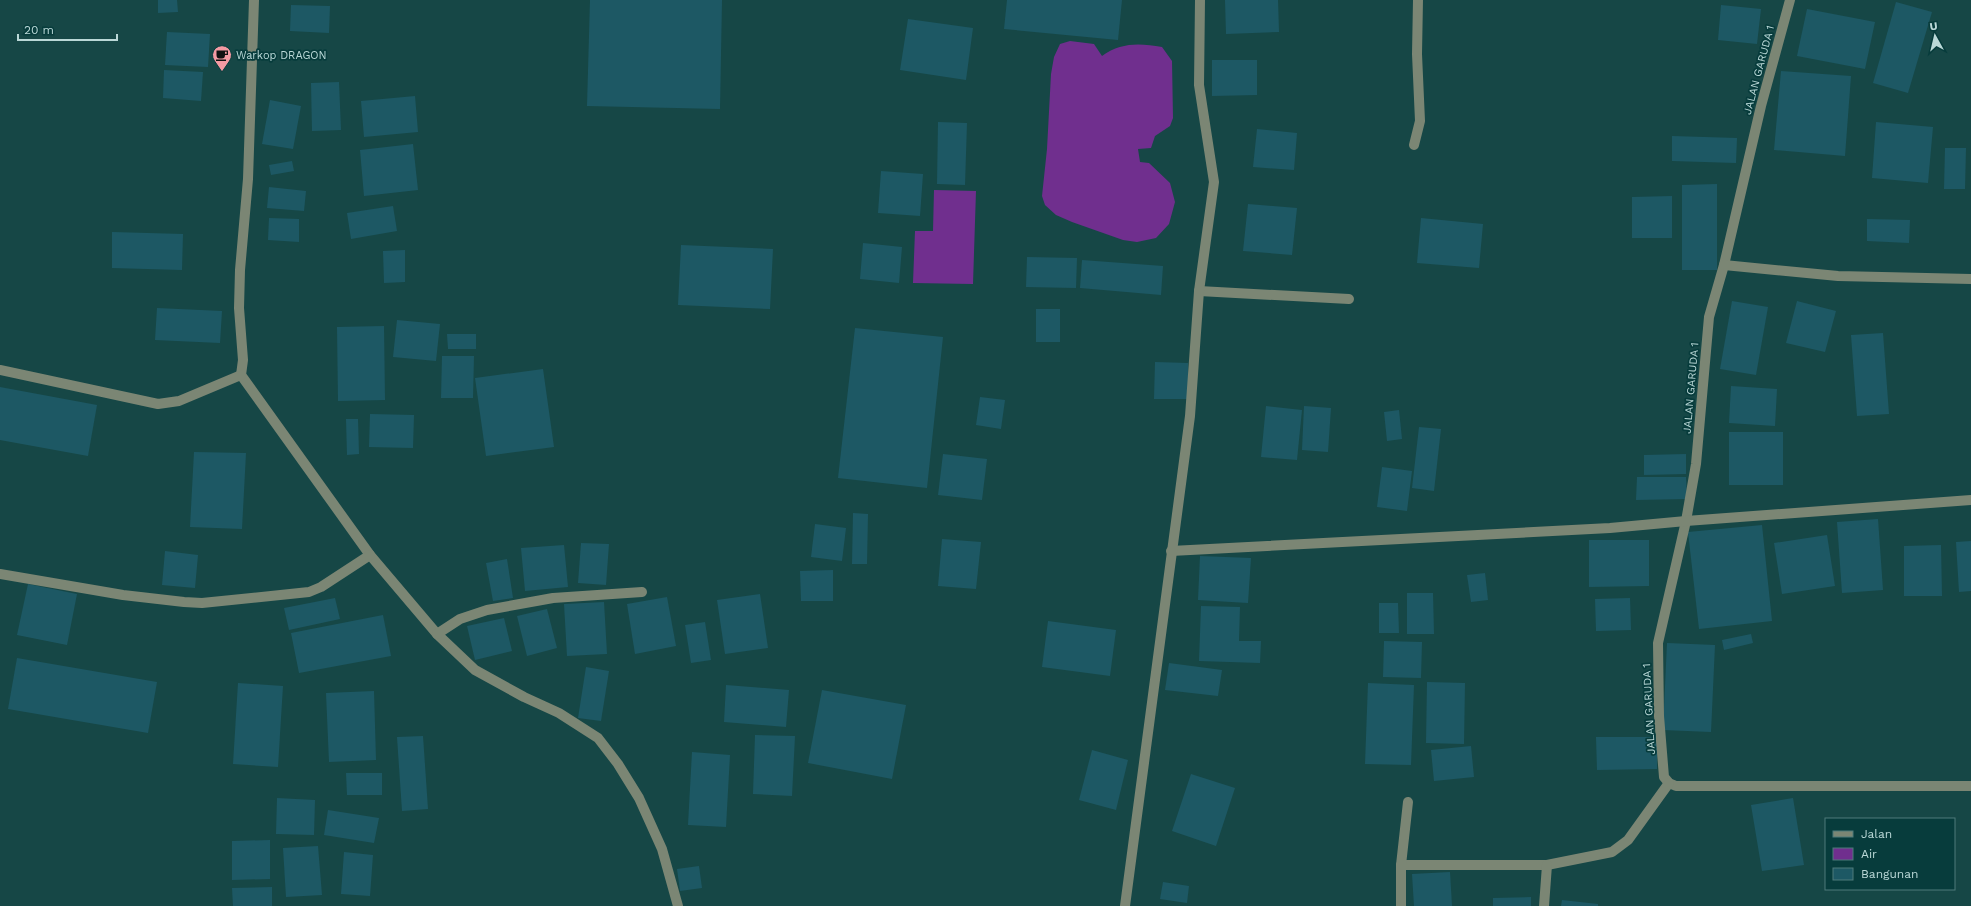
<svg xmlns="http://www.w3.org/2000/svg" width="1971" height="906" viewBox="0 0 1971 906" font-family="'Work Sans',sans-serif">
<rect width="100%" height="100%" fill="#164746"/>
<g fill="#702f8e">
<path d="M1070,41L1094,44L1102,56C1121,42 1140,43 1162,47L1172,61L1173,118L1170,126L1155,136L1151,148L1138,149L1140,162L1149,163L1170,183L1175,202L1169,224L1156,238L1137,242L1123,240L1072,222L1056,215L1045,205L1042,196L1047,149L1051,74L1054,57L1060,44Z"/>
<path d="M934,190L976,191L973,284L913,283L915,231H933Z"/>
</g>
<g fill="#1d5864">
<path d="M158,0H177L178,12L158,13Z"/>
<path d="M590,0H722L720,109L587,106Z"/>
<path d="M1007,0H1122L1118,40L1004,29Z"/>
<path d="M1225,0H1278L1279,32L1226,34Z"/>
<path d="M1896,2L1932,12L1908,93L1873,83Z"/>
<path d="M291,5L330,6L329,33L290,31Z"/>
<path d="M1721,5L1761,9L1757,44L1718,40Z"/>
<path d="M1807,9L1875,22L1865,69L1797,56Z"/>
<path d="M908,19L973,28L966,80L900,70Z"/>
<path d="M167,32L210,34L208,67L165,65Z"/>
<path d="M1212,60H1257V95L1212,96Z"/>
<path d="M164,70L203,72L201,101L163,98Z"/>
<path d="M1781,71L1851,76L1845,156L1774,150Z"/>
<path d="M339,82L341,130L312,131L311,83Z"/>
<path d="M415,96L418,132L364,137L361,101Z"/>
<path d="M270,100L301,106L293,149L262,144Z"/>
<path d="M938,122L967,123L965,185L937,184Z"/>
<path d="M1876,122L1933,127L1928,183L1872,178Z"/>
<path d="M1257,129L1297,133L1294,170L1253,167Z"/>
<path d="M1672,136L1737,138L1736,163L1672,161Z"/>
<path d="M413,144L418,190L364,196L360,150Z"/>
<path d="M1945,148H1966L1965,189H1944Z"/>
<path d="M292,161L294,171L271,175L269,165Z"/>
<path d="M881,171L923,174L920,216L878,213Z"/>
<path d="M1717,184V270H1682V185Z"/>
<path d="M269,187L306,191L304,211L267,208Z"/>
<path d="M1672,196V238H1632V197Z"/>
<path d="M1248,204L1297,208L1292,255L1243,251Z"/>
<path d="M393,206L397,231L351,239L347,213Z"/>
<path d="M269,218L299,219V242L268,240Z"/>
<path d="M1421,218L1483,224L1479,268L1417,263Z"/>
<path d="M1867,219L1910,220L1909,243L1867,241Z"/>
<path d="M112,232L183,234L182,270L112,268Z"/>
<path d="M863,243L902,247L899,283L860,279Z"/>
<path d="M681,245L773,249L770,309L678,305Z"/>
<path d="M405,250V282L384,283L383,251Z"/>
<path d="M1027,257L1077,258L1076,288L1026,287Z"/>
<path d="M1082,260L1163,266L1161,295L1080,288Z"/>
<path d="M1732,301L1768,307L1756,375L1720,369Z"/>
<path d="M1797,301L1836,311L1825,352L1786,343Z"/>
<path d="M157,308L222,311L220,343L155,340Z"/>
<rect x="1036" y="309" width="24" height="33"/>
<path d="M397,320L440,324L436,361L393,357Z"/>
<path d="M384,326L385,400L338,401L337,327Z"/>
<path d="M855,328L943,337L927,488L838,478Z"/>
<path d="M1883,333L1889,414L1857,416L1851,335Z"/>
<path d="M447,334H476V349H448Z"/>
<path d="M442,356H474L473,398H441Z"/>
<path d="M1155,362L1188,363V399H1154Z"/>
<path d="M543,369L554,447L486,456L475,378Z"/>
<path d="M1731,386L1777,389L1775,426L1729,423Z"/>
<path d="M0,387L97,405L88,456L0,440Z"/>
<path d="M980,397L1005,400L1001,429L976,425Z"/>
<path d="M1266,406L1302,410L1297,460L1261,457Z"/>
<path d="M1304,406L1331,408L1328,452L1302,450Z"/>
<path d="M1399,410L1402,439L1387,441L1384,412Z"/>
<path d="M370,414L414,415L413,448L369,447Z"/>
<path d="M346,419H358L359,454L347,455Z"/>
<path d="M1419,427L1441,429L1434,491L1412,488Z"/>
<rect x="1729" y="432" width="54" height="53"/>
<path d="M194,452L246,453L242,529L190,527Z"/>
<path d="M943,454L987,459L982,500L938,495Z"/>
<path d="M1686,454V474L1644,475V455Z"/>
<path d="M1382,467L1412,471L1407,511L1377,507Z"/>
<path d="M1637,477H1686L1687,499L1636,500Z"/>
<path d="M853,513L868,514L867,564H852Z"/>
<path d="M1878,519L1883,590L1842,593L1837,522Z"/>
<path d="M815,524L846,528L842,561L811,557Z"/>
<path d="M1762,525L1772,621L1699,629L1688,532Z"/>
<path d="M1827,535L1835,586L1782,594L1774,543Z"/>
<path d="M942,539L981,542L976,589L938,586Z"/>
<path d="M1589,540H1649V586L1589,587Z"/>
<path d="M1971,541V591L1959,592L1956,542Z"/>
<path d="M581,543L609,544L606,585L578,583Z"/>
<path d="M564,545L568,587L525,591L521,548Z"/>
<path d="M1941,545L1942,596H1904V546Z"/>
<path d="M165,551L198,555L195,588L162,585Z"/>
<path d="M1200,556L1251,558L1248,603L1198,600Z"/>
<path d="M507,559L513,598L493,601L486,563Z"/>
<path d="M833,570V601H801L800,571Z"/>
<path d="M1485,573L1488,600L1471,602L1467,575Z"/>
<path d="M28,584L77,594L67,645L17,635Z"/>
<path d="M1407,593H1433L1434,634H1407Z"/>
<path d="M760,594L768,648L725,654L717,600Z"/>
<path d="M667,597L676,646L635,654L627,604Z"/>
<path d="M335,598L340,619L289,630L284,608Z"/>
<path d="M1630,598L1631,630L1596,631L1595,599Z"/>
<path d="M604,602L607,654L567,656L564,604Z"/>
<path d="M1379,603H1398L1399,633H1379Z"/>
<path d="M1201,606L1240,607L1239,641H1261L1260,663L1199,661Z"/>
<path d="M547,609L557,648L527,656L517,616Z"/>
<path d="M383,615L391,656L299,673L291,633Z"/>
<path d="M504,618L512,651L475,660L467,626Z"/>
<path d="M1048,621L1116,630L1110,676L1042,667Z"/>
<path d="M705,622L711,660L691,663L685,625Z"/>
<path d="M1751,634L1753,643L1724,650L1722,640Z"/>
<path d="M1384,641L1422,642L1421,678L1383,677Z"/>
<path d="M1667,643L1715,645L1711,732L1663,730Z"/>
<path d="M17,658L157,682L148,733L8,709Z"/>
<path d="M1169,663L1222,670L1218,696L1165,690Z"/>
<path d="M586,667L609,671L601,721L578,718Z"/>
<path d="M1427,682L1465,683L1464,744L1426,743Z"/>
<path d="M238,683L283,686L278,767L233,764Z"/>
<path d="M1368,683L1414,685L1411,765L1365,764Z"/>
<path d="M726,685L789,690L786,727L724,722Z"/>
<path d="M822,690L906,705L892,779L808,763Z"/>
<path d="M374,691L376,760L329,762L326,693Z"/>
<path d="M755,735L795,736L792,796L753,794Z"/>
<path d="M423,736L428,809L402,811L397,737Z"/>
<path d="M1596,737H1657V769L1597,770Z"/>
<path d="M1471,746L1474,777L1434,781L1431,750Z"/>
<path d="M1092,750L1128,760L1116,810L1079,800Z"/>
<path d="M692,752L730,755L726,827L688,825Z"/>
<path d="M346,773H382V795H347Z"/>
<path d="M1191,774L1235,788L1216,846L1172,831Z"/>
<path d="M277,798L315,800L314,835L276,834Z"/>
<path d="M1793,798L1804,865L1762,871L1751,805Z"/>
<path d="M328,810L379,818L374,843L324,835Z"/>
<path d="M270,840V879L232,880V841Z"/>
<path d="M318,846L322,895L286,897L283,848Z"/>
<path d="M344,852L373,855L370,896L341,894Z"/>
<path d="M699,866L702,888L680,891L677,869Z"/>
<path d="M1450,872L1452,906H1414L1412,874Z"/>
<path d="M1163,882L1189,886L1187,903L1160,899Z"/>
<path d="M272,887V906H233L232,888Z"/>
<path d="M1531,897V906H1493V898Z"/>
<path d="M1562,900L1598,904V906H1561Z"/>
</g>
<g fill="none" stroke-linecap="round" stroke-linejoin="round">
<g stroke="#7b8674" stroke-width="10">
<path d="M254,0L248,179L240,270L239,308L243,360L241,375L370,555L437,634L475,670L524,697L559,713L598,738L618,764L639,798L662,849L678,906"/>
<path d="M1790,0L1761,106L1724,265L1709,317L1696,464L1686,521L1658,643L1659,716L1664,777L1669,783L1676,786H1971"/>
<path d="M1414,145L1420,121L1417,54L1418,0"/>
<path d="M1724,265L1838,276L1971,279"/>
<path d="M1199,291L1349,299"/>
<path d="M0,370L158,404L179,401L241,375"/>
<path d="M1171,551L1610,528L1686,521L1971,500"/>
<path d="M0,574L123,595L184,602L202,603L309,592L321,587L370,555"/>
<path d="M437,634L460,619L487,610L553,598L642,592"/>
<path d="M1401,865H1547L1612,852L1628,840L1669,783"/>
<path d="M1125,906L1190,416L1199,291L1214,182L1199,85L1200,0"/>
<path d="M1401,906V865L1408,802"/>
<path d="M1544,906L1547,865"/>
</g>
</g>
<defs>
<g id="cafe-pin" transform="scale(1)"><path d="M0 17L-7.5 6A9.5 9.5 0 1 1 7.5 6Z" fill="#f49aa3" stroke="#073c3c"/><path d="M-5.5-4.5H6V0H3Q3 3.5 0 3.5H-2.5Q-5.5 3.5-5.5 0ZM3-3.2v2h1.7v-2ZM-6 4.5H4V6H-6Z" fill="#111"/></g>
</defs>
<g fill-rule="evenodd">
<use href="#cafe-pin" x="222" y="55"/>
</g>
<g text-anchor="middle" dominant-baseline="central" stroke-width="3.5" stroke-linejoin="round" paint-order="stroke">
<g font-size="11" fill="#bad8d7" stroke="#073c3c" text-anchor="start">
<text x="236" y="55">Warkop DRAGON</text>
</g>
<g font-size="11" fill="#bad8d7" stroke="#073c3c">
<text transform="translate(1759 70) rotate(-75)">JALAN GARUDA 1</text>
<text transform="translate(1691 388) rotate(-85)">JALAN GARUDA 1</text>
<text transform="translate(1649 709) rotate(-93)">JALAN GARUDA 1</text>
</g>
</g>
<rect x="1825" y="818" width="130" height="72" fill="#073c3c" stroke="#4f7a7a"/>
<rect x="1833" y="831" width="20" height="6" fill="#7b8674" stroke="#4f7a7a"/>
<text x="1861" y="838" font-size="12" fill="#bad8d7">Jalan</text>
<rect x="1833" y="848" width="20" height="12" fill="#702f8e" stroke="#4f7a7a"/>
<text x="1861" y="858" font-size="12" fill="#bad8d7">Air</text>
<rect x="1833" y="868" width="20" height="12" fill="#1d5864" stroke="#4f7a7a"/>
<text x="1861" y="878" font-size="12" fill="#bad8d7">Bangunan</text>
<g transform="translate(1935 36) rotate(352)" stroke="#073c3c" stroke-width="3" paint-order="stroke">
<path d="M0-3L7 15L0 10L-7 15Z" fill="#bad8d7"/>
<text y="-6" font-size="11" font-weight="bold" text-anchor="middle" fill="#bad8d7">U</text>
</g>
<path d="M18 34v6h99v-6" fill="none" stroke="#bad8d7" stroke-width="2"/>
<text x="24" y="34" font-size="12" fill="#bad8d7" stroke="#073c3c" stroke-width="3" paint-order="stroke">20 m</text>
</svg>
